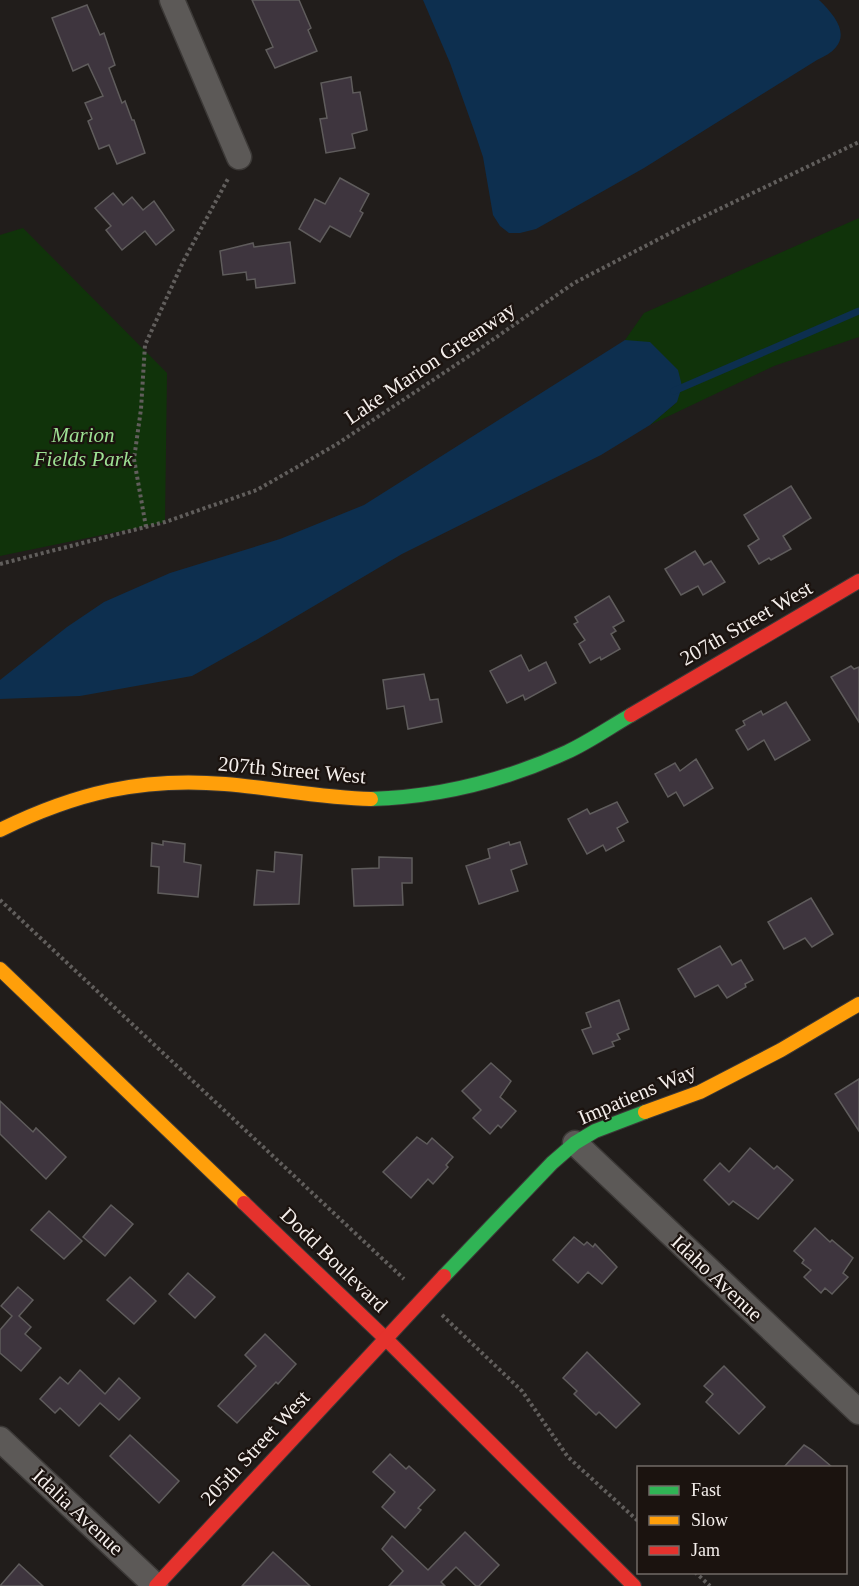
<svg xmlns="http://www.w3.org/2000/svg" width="859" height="1586" viewBox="0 0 859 1586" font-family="Georgia,serif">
<rect width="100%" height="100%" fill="#211d1b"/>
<g fill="#10330a">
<path d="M859,218V337L774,366L650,425L677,402L625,340L644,313Z"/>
<path d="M23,228L167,373L165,522L0,556V235Z"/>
</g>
<g fill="#0d2f4f">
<path d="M423,0H819C841,21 855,44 817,60L644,168L536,229L520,233H509L500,226L493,215L483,157L475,133L450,63Z"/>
<path d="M625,340L650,342L678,370L682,386L677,402L650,425L601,455L402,554L258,639L192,676L80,696L0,699V680L67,627L104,602L170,573L280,539L364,505Z"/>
</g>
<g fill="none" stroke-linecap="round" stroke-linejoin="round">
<path stroke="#0d2f4f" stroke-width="7" d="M674,391L859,311"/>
</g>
<g fill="#3e353e" stroke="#5f5c5c" stroke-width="1.5">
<path d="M252,0H299L311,28L308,30L317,51L275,68L266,50L273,47Z"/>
<path d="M87,5L100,35L104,33L115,65L109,68L122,103L125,101L132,120H134L145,153L117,164L109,145L99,149L88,121L92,119L85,103L103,96L88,64L73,71L52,18Z"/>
<path d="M351,77L353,93L360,92L367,130L352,134L355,148L326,153L320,119L327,118L321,83Z"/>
<path d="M340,178L369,194L360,211L363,213L350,237L330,226L320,242L299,229L315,199L325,204Z"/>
<path d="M113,193L123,205L132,197L143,210L154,201L174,230L156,245L145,231L122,250L106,230L111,226L95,208Z"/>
<path d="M290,242L295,283L256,288L255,279L247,280L246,272L223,275L220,251L253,243L254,247Z"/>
<path d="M791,486L811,518L783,536L791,549L771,560L769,558L759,564L748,546L759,539L744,515Z"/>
<path d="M695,551L704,565L711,561L725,582L703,595L698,586L681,595L665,569Z"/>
<path d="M609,596L624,621L613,627L616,631L611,634L620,649L601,660L600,657L590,663L579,644L585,640L574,624L578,622L575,617Z"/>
<path d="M521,655L529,671L546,662L556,683L525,700L523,695L507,703L490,671Z"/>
<path d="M851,666L854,669L859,667V722L831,677Z"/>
<path d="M424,674L430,700L438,699L442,722L408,729L404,706L387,709L383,680Z"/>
<path d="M786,702L810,740L775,760L764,740L748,750L736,730L745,725L743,721L761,711L763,715Z"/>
<path d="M696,759L713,788L684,806L676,792L668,797L655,774L675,763L680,771Z"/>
<path d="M617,802L628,822L617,828L624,841L606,851L603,845L587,854L568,819L587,809L590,814Z"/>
<path d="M163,841L185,844L184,862L201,865L198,897L158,893L159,867L151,866L152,843L163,845Z"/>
<path d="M509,842L510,845L520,842L527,864L511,870L518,891L479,904L466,866L490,858L488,849Z"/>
<path d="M275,852L302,855L299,904L254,905L257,870L274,872Z"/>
<path d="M379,857L412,858V883H402L403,905L354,906L352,869L379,868Z"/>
<path d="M811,898L833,934L812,947L805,938L784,949L768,922Z"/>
<path d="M720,946L732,965L741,960L753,980L745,984L746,987L727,998L718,985L695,997L678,969Z"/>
<path d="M619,1000L629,1029L617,1034L620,1039L612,1042L614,1046L593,1054L582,1030L591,1027L586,1013Z"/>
<path d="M491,1063L511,1081L500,1097L516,1111L501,1128L498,1125L490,1134L473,1118L481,1110L462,1091Z"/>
<path d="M859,1079V1131L835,1094Z"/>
<path d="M0,1101L33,1132L36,1128L66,1157L46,1179L0,1134Z"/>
<path d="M417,1137L427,1144L432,1138L453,1157L446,1165L448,1167L433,1184L428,1179L411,1198L383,1172Z"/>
<path d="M750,1148L774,1169L777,1166L793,1180L758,1219L733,1201L729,1205L704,1180L720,1163L729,1172Z"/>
<path d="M111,1205L133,1224L105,1256L83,1237Z"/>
<path d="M49,1211L82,1241L64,1259L31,1230Z"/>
<path d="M815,1228L830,1242L832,1240L853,1258L843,1273L848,1277L832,1294L825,1288L821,1293L804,1277L811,1270L802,1263L804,1260L794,1251Z"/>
<path d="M574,1237L584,1245L587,1242L593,1247L595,1244L617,1267L602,1284L588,1272L578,1283L553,1260Z"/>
<path d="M188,1273L215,1297L195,1318L169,1294Z"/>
<path d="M130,1277L156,1301L134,1324L107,1300Z"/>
<path d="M18,1287L33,1300L19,1316L31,1327L25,1334L41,1348L21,1371L0,1353V1330L12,1316L1,1306Z"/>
<path d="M265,1334L296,1364L278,1384L276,1382L237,1423L218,1406L256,1366L245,1355Z"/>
<path d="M587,1352L640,1404L616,1428L599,1412L596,1415L574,1394L577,1391L563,1378Z"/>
<path d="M724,1366L765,1407L739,1434L706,1402L713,1394L704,1386Z"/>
<path d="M80,1370L105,1394L119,1378L140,1398L119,1420L100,1403L79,1426L60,1408L55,1413L40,1399L60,1377L68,1384Z"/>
<path d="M130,1435L179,1481L159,1503L110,1456Z"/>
<path d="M804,1445L812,1450L832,1467H784Z"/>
<path d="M390,1454L406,1469L409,1466L435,1490L418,1508L421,1510L405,1528L382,1507L395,1492L373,1472Z"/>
<path d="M465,1532L499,1565L479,1586H476L456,1567L441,1582L445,1586H389L403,1571L382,1549L392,1536L428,1570Z"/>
<path d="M273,1552L310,1586H242Z"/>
<path d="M19,1564L43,1586H0Z"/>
</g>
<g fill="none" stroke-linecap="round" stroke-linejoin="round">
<g stroke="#3c3937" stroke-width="27">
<g id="street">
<path d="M172,0L239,157"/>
<path d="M575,1143L859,1412"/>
<path d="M0,1439L156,1586"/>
</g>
</g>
<g stroke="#3c3937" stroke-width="16">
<g id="fast">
<path d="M371,799C439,797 506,780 567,752C589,742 610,727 631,715"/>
<path d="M444,1276L552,1163L575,1143L595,1131L645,1112"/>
</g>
</g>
<g stroke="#3c3937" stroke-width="16">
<g id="slow">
<path d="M0,830C75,793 142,777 225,784C274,788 322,798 371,799"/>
<path d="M0,969L244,1203"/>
<path d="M645,1112L700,1092L781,1050L859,1004"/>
</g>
</g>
<g stroke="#3c3937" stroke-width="16">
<g id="jam">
<path d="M631,715L859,581"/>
<path d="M244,1203L386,1339L634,1586"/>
<path d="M156,1586L444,1276"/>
</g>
</g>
<g stroke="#615e5c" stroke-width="4" stroke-dasharray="3 3" stroke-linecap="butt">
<path d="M146,527L134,459L141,409L145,345L184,260L229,177"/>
<path d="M0,564L165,522L257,490L337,444L475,352L574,283L684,226L859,142"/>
<path d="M0,900L404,1279"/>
<path d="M442,1315L522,1391L568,1457L638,1521"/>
<path d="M695,1572L710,1586"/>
</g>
<use href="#street" stroke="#5c5957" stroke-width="24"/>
<use href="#fast" stroke="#30b455" stroke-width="14"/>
<use href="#slow" stroke="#ff9f0a" stroke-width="14"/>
<use href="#jam" stroke="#e5322d" stroke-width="14"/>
</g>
<g text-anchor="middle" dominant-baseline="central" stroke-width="4.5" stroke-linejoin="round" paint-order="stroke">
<g font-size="21" fill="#f4eeeb" stroke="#1b130f">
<text transform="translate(430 363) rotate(-34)">Lake Marion Greenway</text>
<text transform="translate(746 623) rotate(-30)">207th Street West</text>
<text transform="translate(292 770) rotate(5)">207th Street West</text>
<text transform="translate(637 1094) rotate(-23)">Impatiens Way</text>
<text transform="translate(334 1260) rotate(44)">Dodd Boulevard</text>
<text transform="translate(717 1278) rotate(43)">Idaho Avenue</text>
<text transform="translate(255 1448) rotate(-47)">205th Street West</text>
<text transform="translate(78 1512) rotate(43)">Idalia Avenue</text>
</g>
<g font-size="21" font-style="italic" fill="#9de093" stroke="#1b130f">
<text x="83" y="435">Marion<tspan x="83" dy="24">Fields Park</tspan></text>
</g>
</g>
<rect x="637" y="1466" width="210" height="108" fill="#1b130f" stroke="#726b67" stroke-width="1.5"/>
<rect x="649" y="1486" width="30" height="9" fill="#30b455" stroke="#726b67" stroke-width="1.5"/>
<text x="691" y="1496" font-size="18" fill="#f4eeeb">Fast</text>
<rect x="649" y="1516" width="30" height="9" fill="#ff9f0a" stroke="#726b67" stroke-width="1.5"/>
<text x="691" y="1526" font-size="18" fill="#f4eeeb">Slow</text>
<rect x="649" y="1546" width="30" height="9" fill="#e5322d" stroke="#726b67" stroke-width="1.5"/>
<text x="691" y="1556" font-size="18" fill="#f4eeeb">Jam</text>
</svg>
